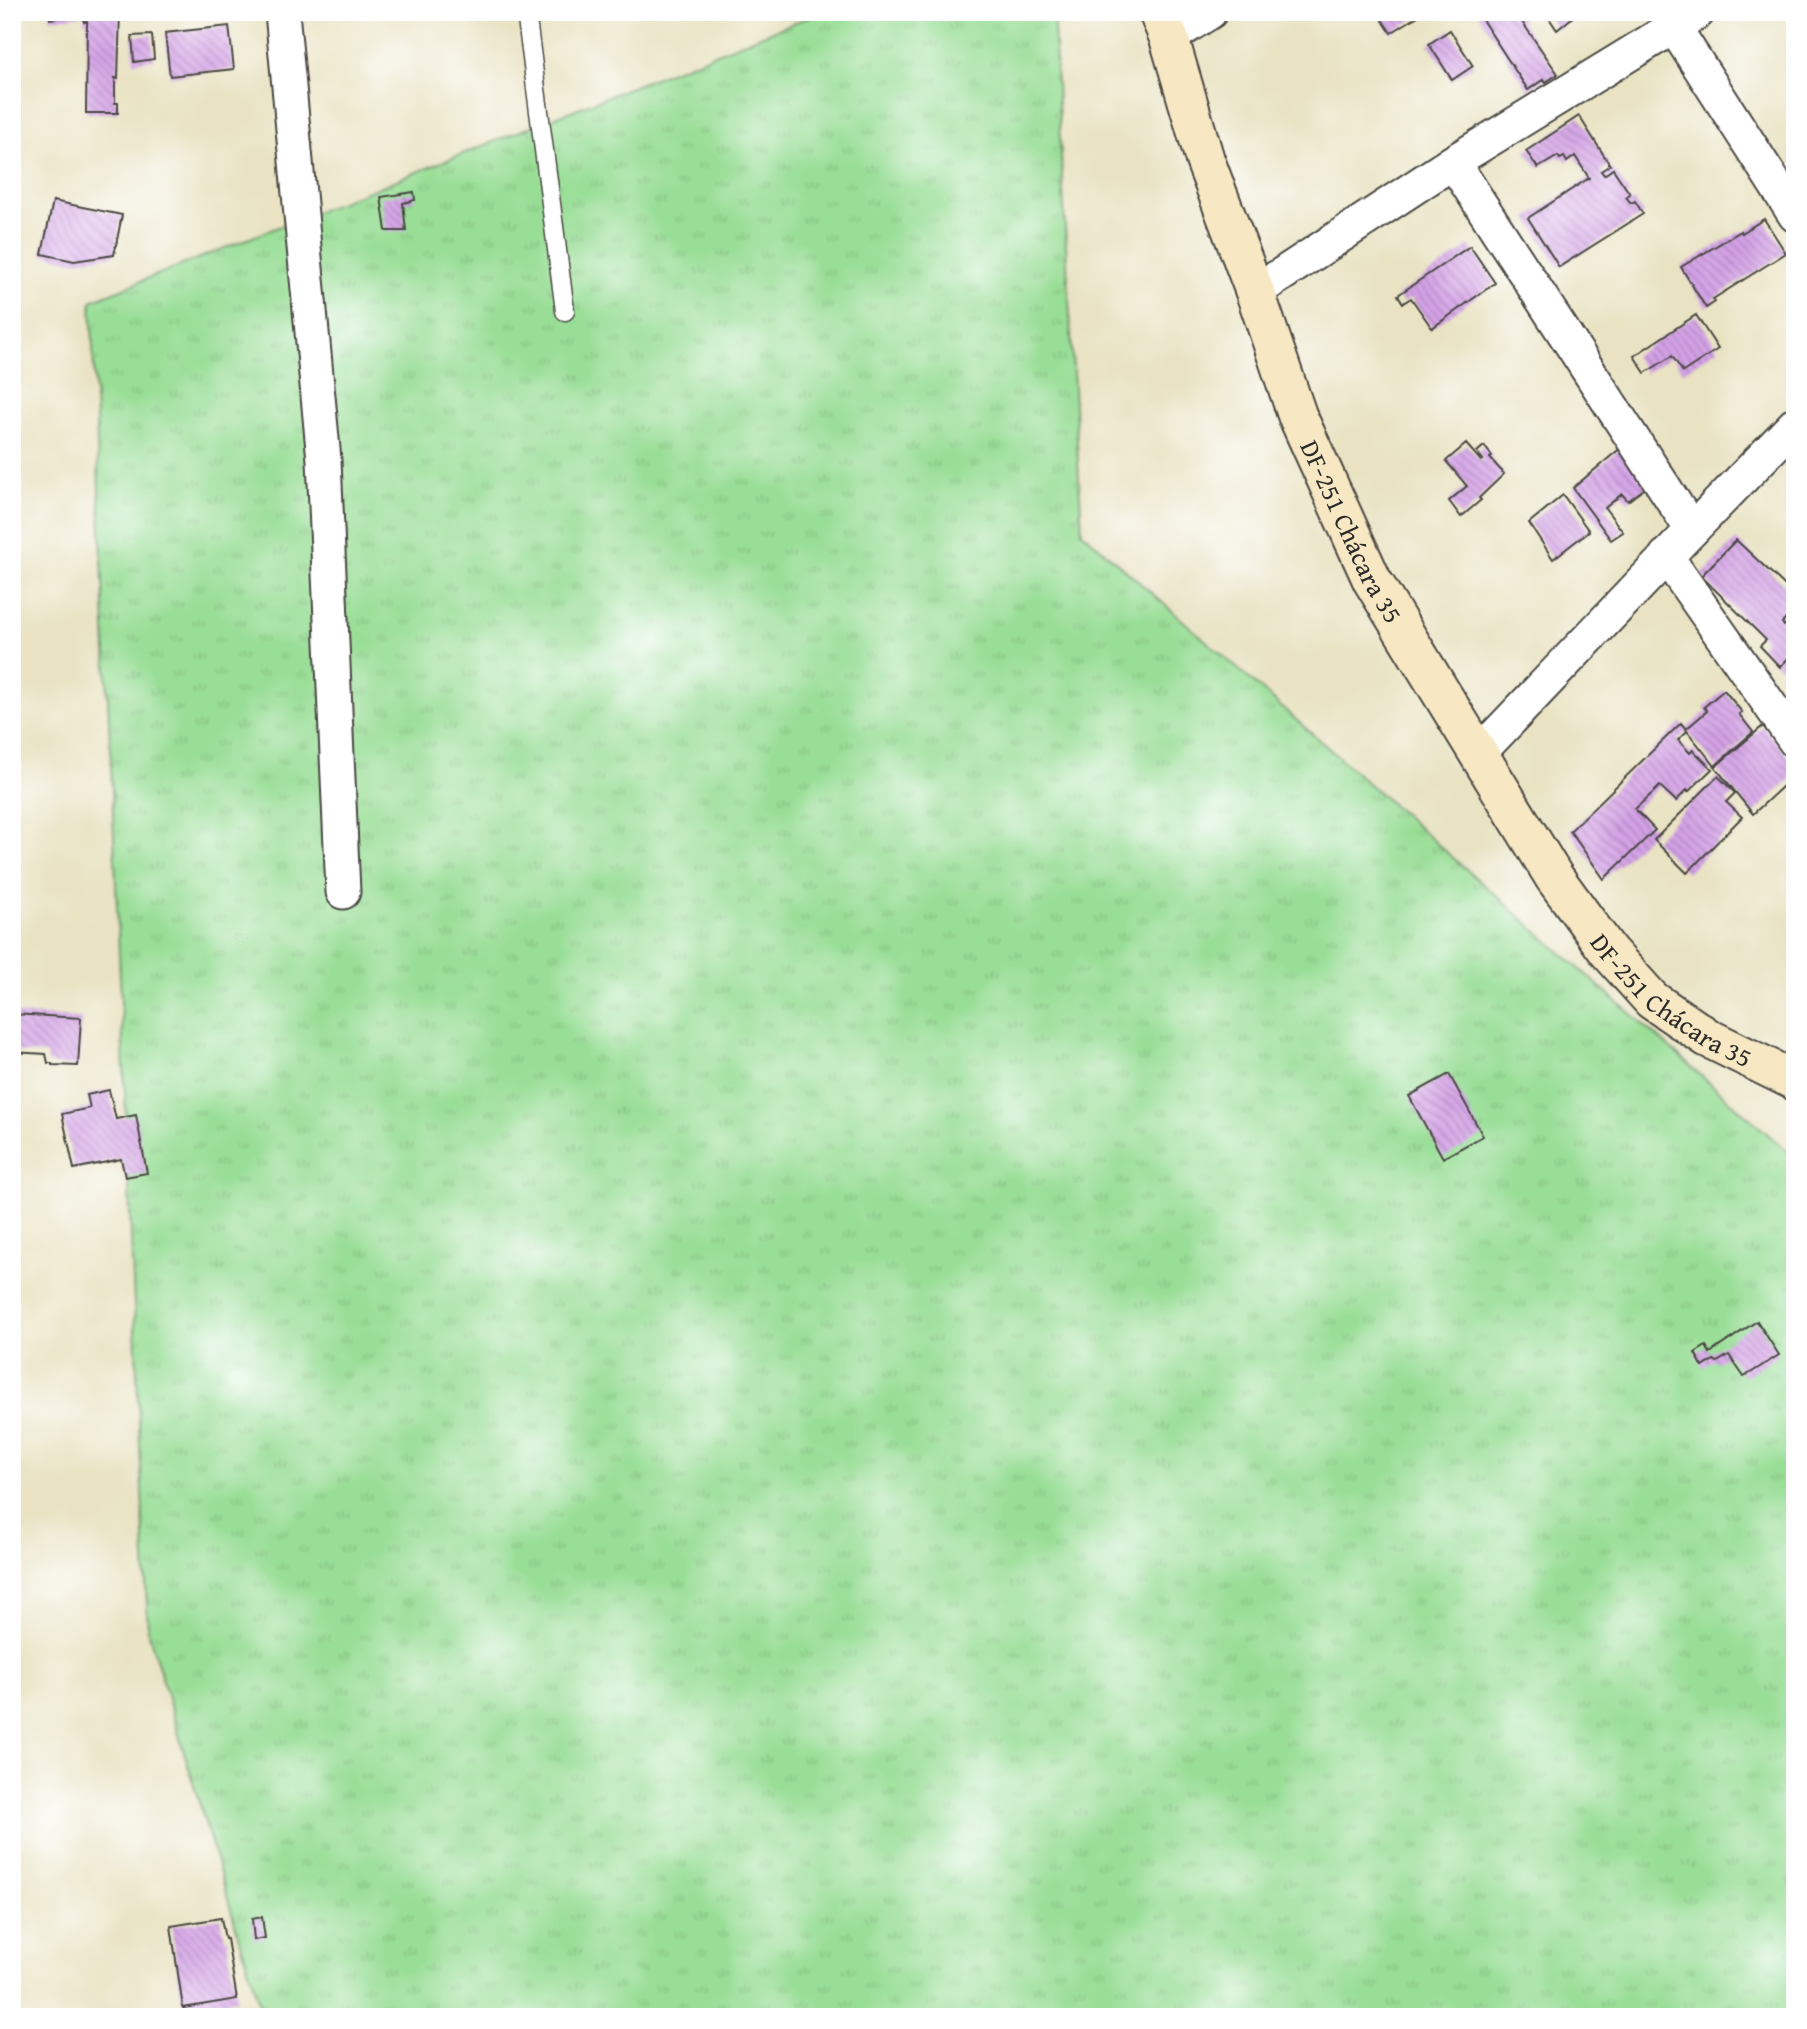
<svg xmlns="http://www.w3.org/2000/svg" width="1807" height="2029" viewBox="0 0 1807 2029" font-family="'Gentium Book Plus',serif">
<defs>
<pattern id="grass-tufts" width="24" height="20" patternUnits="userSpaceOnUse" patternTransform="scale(1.75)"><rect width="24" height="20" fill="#99de96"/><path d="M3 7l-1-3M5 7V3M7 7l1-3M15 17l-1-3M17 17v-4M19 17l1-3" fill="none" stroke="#84bf81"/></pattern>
<pattern id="building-back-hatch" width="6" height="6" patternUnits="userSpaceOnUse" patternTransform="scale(1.75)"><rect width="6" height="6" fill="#d4a2e6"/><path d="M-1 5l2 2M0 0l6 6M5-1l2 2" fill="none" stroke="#ac84bb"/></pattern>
</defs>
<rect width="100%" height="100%" fill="#fff"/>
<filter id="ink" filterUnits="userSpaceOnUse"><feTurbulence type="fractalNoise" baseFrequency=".0143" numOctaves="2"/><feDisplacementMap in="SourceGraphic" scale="14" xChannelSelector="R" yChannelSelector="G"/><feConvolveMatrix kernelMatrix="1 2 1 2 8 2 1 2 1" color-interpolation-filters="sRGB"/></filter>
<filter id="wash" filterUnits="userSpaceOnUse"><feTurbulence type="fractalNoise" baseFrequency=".00686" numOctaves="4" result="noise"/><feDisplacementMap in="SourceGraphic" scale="28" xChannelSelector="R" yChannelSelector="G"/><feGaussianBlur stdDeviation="1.57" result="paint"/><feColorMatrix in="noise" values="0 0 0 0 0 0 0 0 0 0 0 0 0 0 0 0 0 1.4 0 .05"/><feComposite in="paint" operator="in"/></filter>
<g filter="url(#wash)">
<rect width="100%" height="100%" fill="#e9e3c3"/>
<path fill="url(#grass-tufts)" stroke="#628460" stroke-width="2" d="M821,12H1053L1082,532L1795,1158V2017H263L148,1631L91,301Z"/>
<g id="blocks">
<g fill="url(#building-back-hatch)">
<path d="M50,12H120L118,79L115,78V103H118V113H86L87,21L84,22V15L50,19Z"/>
<path d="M1377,12H1424L1391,33Z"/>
<path d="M1477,12H1529L1520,19L1558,74L1546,82L1544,79L1528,90Z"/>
<path d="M1545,12H1579L1557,30Z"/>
<path d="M229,26L234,69L170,76L165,33Z"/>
<path d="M1450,30L1473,66L1452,80L1429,44Z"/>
<path d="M152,35L154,59L134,62L132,36Z"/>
<path d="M1579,116L1610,165L1601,171L1604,175L1613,169L1630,194L1626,197L1631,203L1635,201L1643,214L1559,267L1528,218L1589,178L1575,156L1567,162L1564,157L1560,159L1558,156L1538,168L1526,151Z"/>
<path d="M414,192L415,200L403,203L406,231H386L381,197Z"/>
<path d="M53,201L122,215L114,255L74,261L42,254Z"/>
<path d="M1764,219L1786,253L1713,299L1715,302L1706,308L1681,267L1741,231L1742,233Z"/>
<path d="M1470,246L1495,283L1432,328L1411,298L1403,303L1398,295Z"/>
<path d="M1696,315L1718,349L1683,372L1672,356L1645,373L1634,356Z"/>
<path d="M1466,444L1481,461L1483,460L1477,452L1484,446L1492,456L1490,458L1504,474L1479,498L1481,500L1461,517L1449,501L1467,486L1446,461Z"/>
<path d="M1623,446L1649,485L1628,501L1622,494L1605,508L1623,532L1611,540L1573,488Z"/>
<path d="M1563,495L1589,531L1553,559L1529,523Z"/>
<path d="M1736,540L1795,595V610L1782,623L1784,626L1795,615V651L1780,667L1760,646L1766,640L1701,576Z"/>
<path d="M1724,690L1742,712L1739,714L1753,732L1715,766L1687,731L1678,740L1690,753L1693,750L1712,769L1688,792L1687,790L1676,801L1660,786L1635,809L1655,830L1604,879L1570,831L1681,723L1686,729L1707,711L1704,707Z"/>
<path d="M1763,726L1795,764V775L1753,814L1715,767Z"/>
<path d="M1718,776L1735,793L1726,802L1742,817L1687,873L1654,840Z"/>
<path d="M12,1014L81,1018L78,1066L52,1065V1063H48L46,1054L12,1052Z"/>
<path d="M1449,1074L1483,1136L1443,1158L1409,1096Z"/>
<path d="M109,1090L116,1119L136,1115L147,1173L125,1177L121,1159L74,1169L62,1114L90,1108L87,1095Z"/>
<path d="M1757,1321L1779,1355L1744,1377L1729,1355L1717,1362L1714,1360L1703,1367L1695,1353L1706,1346L1710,1353Z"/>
<path d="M262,1917L265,1938L254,1940L252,1919Z"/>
<path d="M221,1918L225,1939H227L237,1999L183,2008L171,1926Z"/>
</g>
</g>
</g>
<g filter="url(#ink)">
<use href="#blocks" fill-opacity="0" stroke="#484742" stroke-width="2"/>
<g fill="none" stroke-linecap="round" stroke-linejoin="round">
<g stroke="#484742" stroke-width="21">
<path id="lane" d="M526,12L565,311"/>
</g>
<g stroke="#484742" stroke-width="37">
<g id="street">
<path d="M282,12L324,460L343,892"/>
<path d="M1674,27L1795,215"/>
<path d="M1169,38L1210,12"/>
<path d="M1453,162L1692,530"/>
<path d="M1255,292L1453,162L1698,12"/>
<path d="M1666,556L1795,741"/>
<path d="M1478,754L1692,530L1795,424"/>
</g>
</g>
<g stroke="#484742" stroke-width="42">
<g id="secondary">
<path id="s1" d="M1158,12L1169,38L1205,160L1255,292L1297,415L1372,580L1554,877L1608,951L1652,1000L1708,1038L1795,1081"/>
</g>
</g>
<use href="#lane" stroke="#fff" stroke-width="18"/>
<use href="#street" stroke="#fff" stroke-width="33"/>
<use href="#secondary" stroke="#f7e8c3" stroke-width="38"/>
</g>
</g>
<g text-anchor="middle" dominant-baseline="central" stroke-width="6" stroke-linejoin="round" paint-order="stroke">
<g font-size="26" fill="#2b2b2b" stroke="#fff">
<text stroke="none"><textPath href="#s1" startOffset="555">DF-251 Chácara 35</textPath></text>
<text stroke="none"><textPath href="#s1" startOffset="1129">DF-251 Chácara 35</textPath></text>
</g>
</g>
<rect width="1807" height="2029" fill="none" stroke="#fff" stroke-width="42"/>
</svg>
